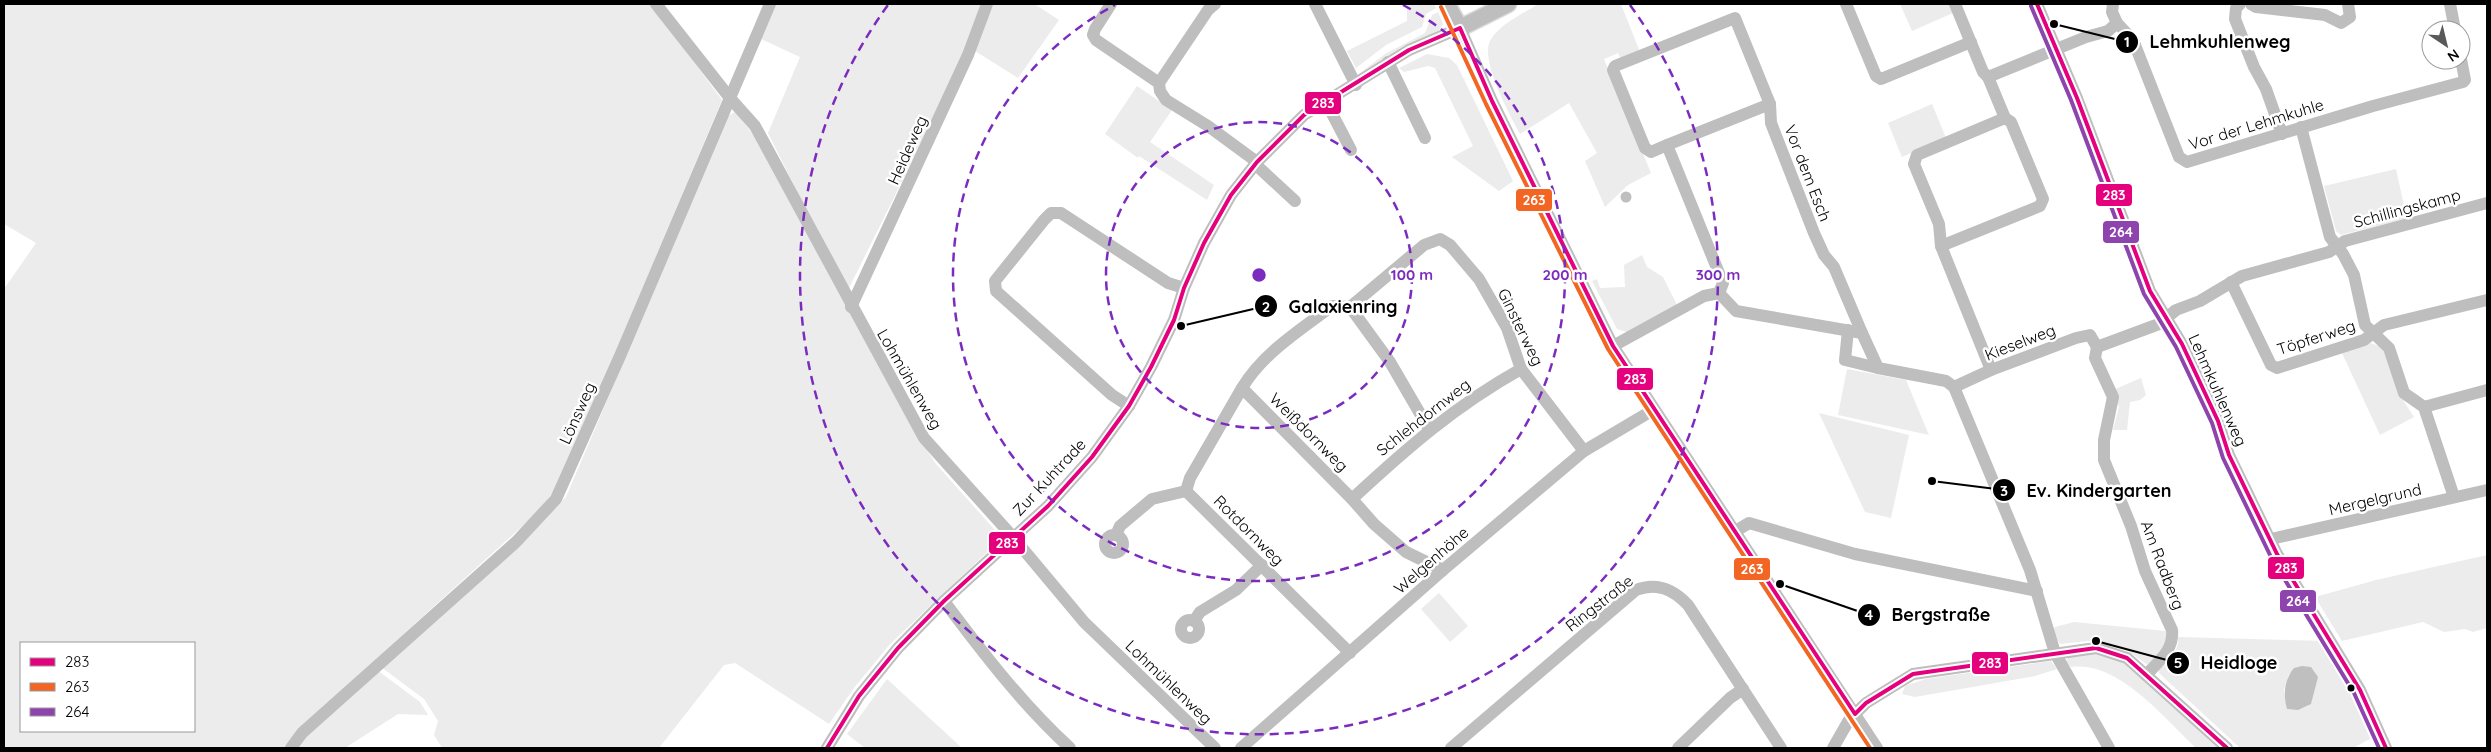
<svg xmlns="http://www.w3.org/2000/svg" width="2491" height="752" viewBox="0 0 2491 752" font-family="Quicksand,sans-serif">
<rect width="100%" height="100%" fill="#fff"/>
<g fill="#ececec" fill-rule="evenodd">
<path d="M4,4H651L722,100L561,481L540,510L299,729L285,748H4V289L36,243L4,224ZM21,643H194V731H21Z"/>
<path d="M776,4H983L969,47L847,292L768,133L800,57L761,39Z"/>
<path d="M991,4H1037L1036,5L1059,20L1018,78L975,51Z"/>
<path d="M1405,4H1434L1436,8L1426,14L1422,27L1386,45L1356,68L1347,51L1407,21V9Z"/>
<path d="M1538,4H1621L1640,52L1621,59L1618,53L1604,59L1651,173L1628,185L1605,207L1585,161L1597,153L1569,103L1520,134C1510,115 1480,61 1490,41C1499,24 1523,14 1538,4Z"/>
<path d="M1900,4H1950L1953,13L1912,31Z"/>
<path d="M1438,12L1443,24L1439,30L1360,73L1385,54L1425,33L1432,15Z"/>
<path d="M1427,54L1449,58L1457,65L1513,181L1499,191L1452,157L1473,146L1435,68L1428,66L1404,72L1399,68Z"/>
<path d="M1137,86L1172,110L1150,142L1214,185L1207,200L1139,156L1138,158L1105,134Z"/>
<path d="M1932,104L1946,138L1902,157L1888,123Z"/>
<path d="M735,112L752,133L910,424L936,464L1002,538L890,644L854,688L829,724L735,663L724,665L659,748H442L434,735L438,721L424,699L381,667L520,543L566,497L728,116Z"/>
<path d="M2396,169L2406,215L2405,219L2341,235L2336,231L2324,186Z"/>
<path d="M1642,255L1647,267L1663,277L1677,305L1627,332L1617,329L1592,281L1597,279L1600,288L1625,287L1624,265Z"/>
<path d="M2370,343L2382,347L2401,397L2414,417L2380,435L2342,353Z"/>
<path d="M1847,369L1906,380L1929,435L1838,415Z"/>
<path d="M2141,378L2146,395L2140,400L2130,402L2127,430H2113L2119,407L2113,390Z"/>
<path d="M1819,413L1909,435L1891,518L1865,512Z"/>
<path d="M2487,555V628L2473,632L2465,629L2444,632L2423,622L2342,641L2315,597L2376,580Z"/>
<path d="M1439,593L1468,626L1450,642L1421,609Z"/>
<path d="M2074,622L2166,631L2168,644L2148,665L2128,651L2097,640L2060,644L2052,632L2055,627Z"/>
<path d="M2178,637L2327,641L2356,698L2371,735L2370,739L2353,748H2240L2159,673V670C2168,661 2180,650 2178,637ZM2289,674L2315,688C2313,693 2313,695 2312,700C2310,708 2295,710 2287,709L2284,690Z"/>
<path d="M2091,653L2120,661L2129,667L2218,748H2196C2164,718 2119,661 2071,667L2066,662L2069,656Z"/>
<path d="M2051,661L2057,669L2035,676L1915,697L1902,694L1905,686L1926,679Z"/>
<path d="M377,670L420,702L428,715L398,714L345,748H297L305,735Z"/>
<path d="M887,679L962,748H865L847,734Z"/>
</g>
<g fill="#bfbfbf">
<circle cx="1626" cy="197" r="5.5"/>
<path d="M2302,666L2311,667L2318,677L2311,704L2298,710L2287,709C2283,695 2284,680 2294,668Z"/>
</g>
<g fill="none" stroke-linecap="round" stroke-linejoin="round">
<g stroke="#dbdbdb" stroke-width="19">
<path id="major" d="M1447,4L1460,28L1508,4"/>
</g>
<g stroke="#bebebe" stroke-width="12">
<path d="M656,4L730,98L755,126L924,438L1013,537L1084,622L1215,748"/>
<path d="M1111,4L1095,29L1093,35L1096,40L1159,83L1160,91L1166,100L1208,126L1257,162"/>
<path d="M1315,4L1356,85"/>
<path d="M1846,4L1876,76L1881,79L1971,42"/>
<path d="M1955,4L1983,72L1988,77L2086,37L2108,31L2117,23"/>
<path d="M2037,4L2077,98L2150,291L2182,344L2218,421L2229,455L2277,554L2360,690L2386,748"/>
<path d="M2113,4L2112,12L2117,23L2133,40L2179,157L2187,162L2373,106L2463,82L2465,80L2461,59"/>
<path d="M2240,4L2236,8L2235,19L2254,67L2266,89L2282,134"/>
<path d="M2251,4L2256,7L2325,15L2341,23L2350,17L2348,4"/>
<path d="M2450,4L2455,30"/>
<path d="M1388,62L1425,138"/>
<path d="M1159,83L1208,10L1215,4"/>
<path d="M1326,102L1351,150"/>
<path d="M2301,127L2330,237L2343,254L2354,275L2365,325L2389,348L2404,393L2424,407L2454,497"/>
<path d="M1667,145L1651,152L1645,148L1613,70L1615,66L1735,18L1770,104"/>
<path d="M1255,164L1295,201"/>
<path d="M1941,246L2040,206L2043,199L2011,122L2005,118L1988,77"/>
<path d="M2231,282L2271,365L2277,368L2364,340L2384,325L2487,300"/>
<path d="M1719,293L1723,283L1667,145L1770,104L1771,123L1814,233L1824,255L1834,267L1862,333"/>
<path d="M851,307L968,55L987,4"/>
<path d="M1350,307L1424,245L1440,239L1450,245L1479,279L1507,328L1521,369L1584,451"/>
<path d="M1848,330L1845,360L1878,368"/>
<path d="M1613,346L1704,296L1719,293L1736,311L1862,333L1878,368L1946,381L1954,387"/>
<path d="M2097,347L2095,358L2113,397L2104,440V460L2131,526L2145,571L2172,630C2174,650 2159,661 2146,675"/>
<path d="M1991,370L1941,246L1939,224L1914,164L1917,155L2005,118"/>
<path d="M1954,387L1991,370L2076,338L2090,335L2097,347L2159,324L2176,310L2200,301L2242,276L2329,252L2345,241L2487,203"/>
<path d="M1954,387L2030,570L2055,653L2109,748"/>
<path d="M1242,388C1263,353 1300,330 1332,306L1350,307L1390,362L1429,429"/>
<path d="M1129,406L1112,395L996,291L995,281L1044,220L1051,213H1061L1168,283L1184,288"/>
<path d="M2424,407L2487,390"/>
<path d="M1186,491L1190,478L1242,388L1352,499L1374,524L1406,552L1443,570"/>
<path d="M1352,499C1407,448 1455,406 1521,369"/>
<path d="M1734,532L1749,523L1855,554L2037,591"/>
<circle cx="1114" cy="544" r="9"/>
<path d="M1116,535L1120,526L1152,499L1186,491L1350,653"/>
<path d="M2271,539L2487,490"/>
<path d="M944,601C983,653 1022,704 1070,748"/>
<circle cx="1190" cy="629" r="9"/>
<path d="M1194,621L1200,612L1236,590L1262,565"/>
<path d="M291,748L302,733L516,542L556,499L620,356L770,4"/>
<path d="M827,748L859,696L898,648L944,601L1048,506L1092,457L1129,406L1151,367L1174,320L1184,288L1204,243L1231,195L1257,162L1304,115L1409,50L1460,28L1492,101L1613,346L1877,748"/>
<path d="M1241,748L1443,570L1584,451L1653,410"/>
<path d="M1451,748L1636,590C1657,582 1673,589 1688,605L1781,748"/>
<path d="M1678,748L1730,698L1743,689"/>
<path d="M1833,748L1849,720L1866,703L1913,674L2096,648L2127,658L2227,748"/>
</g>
<use href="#major" stroke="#bebebe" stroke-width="16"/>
<g stroke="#fff" stroke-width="8">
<g id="bus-1">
<path d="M2037,4L2077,98L2150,291L2182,344L2218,421L2229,455L2277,554L2360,690L2386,748"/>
<path d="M827,748L859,696L898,648L944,601L1048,506L1092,457L1129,406L1151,367L1174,320L1184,288L1204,243L1231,195L1257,162L1304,115L1409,50L1460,28L1492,101L1613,346L1855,714L1866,703L1913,674L2096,648L2127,658L2227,748"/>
</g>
</g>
<g stroke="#fff" stroke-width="8">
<path id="bus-2" d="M1441,7L1486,104L1608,349L1870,748"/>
</g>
<g stroke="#fff" stroke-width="8">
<path id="bus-3" d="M2031,6L2071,100L2144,294L2176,347L2212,423L2223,458L2271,557L2354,693L2379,748"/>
</g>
<use href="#bus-1" stroke="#e5007d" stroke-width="4"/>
<use href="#bus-2" stroke="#f26522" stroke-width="4"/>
<use href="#bus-3" stroke="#8e44ad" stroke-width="4"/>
</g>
<g fill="none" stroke="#7b2cbf" stroke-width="2.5" stroke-dasharray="9 6">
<circle cx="1259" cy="275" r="153"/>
<path d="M1403 5A306 306 0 1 1 1115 5"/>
<path d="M1630 5A459 459 0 1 1 888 5"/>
</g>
<circle fill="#000" stroke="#fff" stroke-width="2" cx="2351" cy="688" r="4.5"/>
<g text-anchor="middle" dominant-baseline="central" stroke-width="5" stroke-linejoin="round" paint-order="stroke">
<g font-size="16" fill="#000" stroke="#fff">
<text transform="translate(2256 124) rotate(-17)">Vor der Lehmkuhle</text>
<text transform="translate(907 150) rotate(-66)">Heideweg</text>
<text transform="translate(1808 173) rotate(69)">Vor dem Esch</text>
<text transform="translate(2407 208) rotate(-15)">Schillingskamp</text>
<text transform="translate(1521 327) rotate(64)">Ginsterweg</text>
<text transform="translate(2316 337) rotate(-18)">Töpferweg</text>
<text transform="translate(2020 342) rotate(-21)">Kieselweg</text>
<text transform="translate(910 379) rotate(60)">Lohmühlenweg</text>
<text transform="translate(2218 390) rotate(66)">Lehmkuhlenweg</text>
<text transform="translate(577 413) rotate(-66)">Lönsweg</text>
<text transform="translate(1423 417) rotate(-38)">Schlehdornweg</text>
<text transform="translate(1309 432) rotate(45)">Weißdornweg</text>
<text transform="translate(1049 477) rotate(-47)">Zur Kuhtrade</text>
<text transform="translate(2375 499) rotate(-13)">Mergelgrund</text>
<text transform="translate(1249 530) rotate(45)">Rotdornweg</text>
<text transform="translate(1431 560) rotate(-41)">Welgenhöhe</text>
<text transform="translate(2163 565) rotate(69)">Am Radberg</text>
<text transform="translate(1599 603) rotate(-38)">Ringstraße</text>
<text transform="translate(1169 682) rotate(44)">Lohmühlenweg</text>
</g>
</g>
<circle cx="1259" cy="275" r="8" fill="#7b2cbf" stroke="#fff" stroke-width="2.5"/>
<g font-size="15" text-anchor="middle" font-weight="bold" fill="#7b2cbf" stroke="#fff" stroke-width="5" stroke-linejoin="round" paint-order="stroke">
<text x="1412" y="280">100 m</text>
<text x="1565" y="280">200 m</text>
<text x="1718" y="280">300 m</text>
</g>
<path fill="none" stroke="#000" stroke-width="2" d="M2054 24L2127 42M1181 326L1266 306M1932 481L2004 490M1780 584L1869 615M2096 641L2178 663"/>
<g fill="#000" stroke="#fff" stroke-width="2">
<circle cx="2054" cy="24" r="5"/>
<circle cx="1181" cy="326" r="5"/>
<circle cx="1932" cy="481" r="5"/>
<circle cx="1780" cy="584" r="5"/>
<circle cx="2096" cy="641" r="5"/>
<circle cx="2127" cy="42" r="12"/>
<circle cx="1266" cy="306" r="12"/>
<circle cx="2004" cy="490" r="12"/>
<circle cx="1869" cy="615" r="12"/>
<circle cx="2178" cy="663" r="12"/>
</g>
<g font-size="15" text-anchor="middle" font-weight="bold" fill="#fff">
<text x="2127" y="47">1</text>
<text x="1266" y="312">2</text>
<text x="2004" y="496">3</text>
<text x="1869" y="620">4</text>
<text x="2178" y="668">5</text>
</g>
<g font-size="18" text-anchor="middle" font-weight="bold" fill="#000" stroke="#fff" stroke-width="5" stroke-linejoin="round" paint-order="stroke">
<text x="2220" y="48">Lehmkuhlenweg</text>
<text x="1343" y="313">Galaxienring</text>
<text x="2099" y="497">Ev. Kindergarten</text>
<text x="1941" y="621">Bergstraße</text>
<text x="2239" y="669">Heidloge</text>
</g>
<g stroke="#fff" stroke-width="2">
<rect x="1304" y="91" width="38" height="24" rx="5" fill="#e5007d"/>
<rect x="2095" y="183" width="38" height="24" rx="5" fill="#e5007d"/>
<rect x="1515" y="188" width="38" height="24" rx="5" fill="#f26522"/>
<rect x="2102" y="220" width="38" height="24" rx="5" fill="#8e44ad"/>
<rect x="1616" y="367" width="38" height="24" rx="5" fill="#e5007d"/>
<rect x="988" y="531" width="38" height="24" rx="5" fill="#e5007d"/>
<rect x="2267" y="556" width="38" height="24" rx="5" fill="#e5007d"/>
<rect x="1733" y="557" width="38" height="24" rx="5" fill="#f26522"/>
<rect x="2279" y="589" width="38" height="24" rx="5" fill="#8e44ad"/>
<rect x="1971" y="651" width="38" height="24" rx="5" fill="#e5007d"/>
</g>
<g font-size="14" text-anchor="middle" font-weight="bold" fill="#fff">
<text x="1323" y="108">283</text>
<text x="2114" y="200">283</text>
<text x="1534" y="205">263</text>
<text x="2121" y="237">264</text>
<text x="1635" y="384">283</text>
<text x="1007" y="548">283</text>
<text x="2286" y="573">283</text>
<text x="1752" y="574">263</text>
<text x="2298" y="606">264</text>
<text x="1990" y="668">283</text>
</g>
<rect width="2491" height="752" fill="none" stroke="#000000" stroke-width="10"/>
<rect x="20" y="642" width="175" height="90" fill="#ffffff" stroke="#999999"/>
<rect x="30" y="658" width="25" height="8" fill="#e5007d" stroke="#999999"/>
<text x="65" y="667" font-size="15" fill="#000000">283</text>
<rect x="30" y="683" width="25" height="8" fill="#f26522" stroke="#999999"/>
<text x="65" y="692" font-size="15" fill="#000000">263</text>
<rect x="30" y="708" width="25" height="8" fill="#8e44ad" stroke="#999999"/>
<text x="65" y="717" font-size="15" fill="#000000">264</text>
<g transform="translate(2446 45) rotate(145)"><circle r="24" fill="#ffffff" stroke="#999999"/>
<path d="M0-4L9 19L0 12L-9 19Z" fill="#595959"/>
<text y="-8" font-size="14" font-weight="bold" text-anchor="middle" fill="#000000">N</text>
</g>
</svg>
